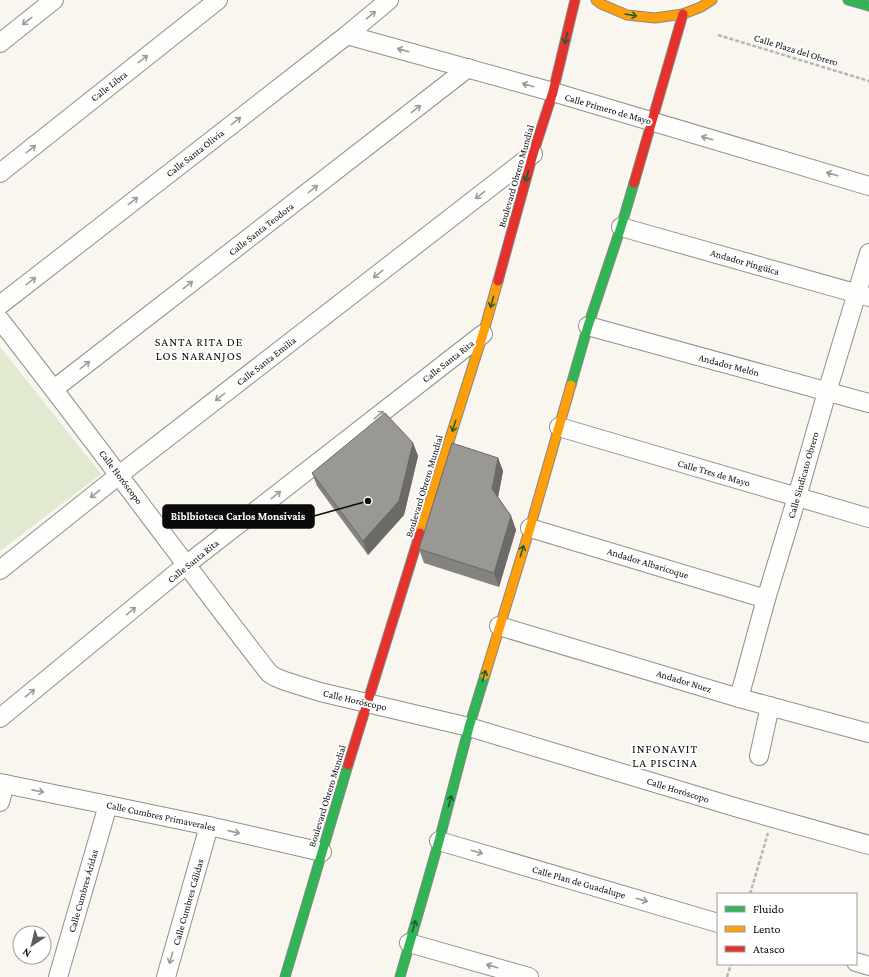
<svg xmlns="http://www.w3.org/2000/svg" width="869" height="977" viewBox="0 0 869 977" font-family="'Crimson Pro',serif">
<rect width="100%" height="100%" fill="#f8f6ee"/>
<path fill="#e1ead1" d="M0,347L101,474L0,551Z"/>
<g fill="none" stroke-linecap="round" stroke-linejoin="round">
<g stroke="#91908d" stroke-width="20">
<g id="street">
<path d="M347,35L553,92L869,186"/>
<path d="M0,43L54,0"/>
<path d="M0,173L218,0"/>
<path d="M621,227L869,297"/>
<path d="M0,305L347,35L389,0"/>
<path d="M0,320C91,436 178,556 269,673L275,677L285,681L320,692L469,727L738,808L869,845"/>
<path d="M588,326L869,403"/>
<path d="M54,389L468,68"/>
<path d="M559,427L869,518"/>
<path d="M530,528L766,599"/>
<path d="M0,570L119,475L533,154"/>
<path d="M499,626L739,698L869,733"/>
<path d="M739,698L766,599L797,497L827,392L869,253"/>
<path d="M0,718L186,565L483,334"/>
<path d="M759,756L770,706"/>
<path d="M0,783L108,805L209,826L322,852"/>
<path d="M0,802L5,784"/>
<path d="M439,841L718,923"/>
<path d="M409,943L529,977"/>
<path d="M856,962L869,966"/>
<path d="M58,977L108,805"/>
<path d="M166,977L209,826"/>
</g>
</g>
<g stroke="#888783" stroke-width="11">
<g id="fast">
<path d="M848,0L869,6"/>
<path d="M571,385L588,326L621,227L634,183"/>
<path d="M285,977L348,765"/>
<path d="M400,977L439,841L469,727L485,675"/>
</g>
</g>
<g stroke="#888783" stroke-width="11">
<g id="slow">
<path d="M596,0L601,4L627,15L655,18L683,14L701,7L712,0"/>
<path d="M420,533L483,334L498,281"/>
<path d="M485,675L530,528L571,385"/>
</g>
</g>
<g stroke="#888783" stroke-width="11">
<g id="jam">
<path d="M634,183L683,14"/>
<path d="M498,281L533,154L553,92L575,0"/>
<path d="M348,765L420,533"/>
</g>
</g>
<g stroke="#b7b6b5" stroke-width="2.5" stroke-dasharray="4 2" stroke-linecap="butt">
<path d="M718,35L869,81"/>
<path d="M750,894L768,833"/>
<path d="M727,977L731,964"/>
</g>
<use href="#street" stroke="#fefefc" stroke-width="18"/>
<use href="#fast" stroke="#30b455" stroke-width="9"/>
<use href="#slow" stroke="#ff9f0a" stroke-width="9"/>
<use href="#jam" stroke="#e5322d" stroke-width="9"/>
</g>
<g fill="#84837f">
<path d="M413,443L418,456L404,515L368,555L317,486L312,473Z"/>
<path d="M498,458L503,471L498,497L511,516L516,530L499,587L424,563L419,549Z"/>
</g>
<g fill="#6c6a68">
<path d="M413,443L418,456L404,515L368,555L363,541Z"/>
<path d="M498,458L503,471L497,503L492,489Z"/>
<path d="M511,516L516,530L499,587L494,573Z"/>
</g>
<g fill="#9a9894" stroke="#6c6a68">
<path d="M385,413L413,443L399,501L363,541L312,473Z"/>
<path d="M452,443L498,458L492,489L511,516L494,573L419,549Z"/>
</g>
<defs><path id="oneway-shaft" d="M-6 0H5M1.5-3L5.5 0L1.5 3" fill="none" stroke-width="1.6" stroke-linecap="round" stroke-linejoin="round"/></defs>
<g stroke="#9c9c9b">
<use href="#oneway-shaft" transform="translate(371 15) rotate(-40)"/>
<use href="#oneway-shaft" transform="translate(27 21) rotate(142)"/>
<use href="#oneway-shaft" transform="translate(403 50) rotate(-164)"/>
<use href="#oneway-shaft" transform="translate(143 59) rotate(-38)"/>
<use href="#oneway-shaft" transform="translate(528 85) rotate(-164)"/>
<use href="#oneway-shaft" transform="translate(416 109) rotate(-38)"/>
<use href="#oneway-shaft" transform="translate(236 121) rotate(-38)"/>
<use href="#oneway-shaft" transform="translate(707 138) rotate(-164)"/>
<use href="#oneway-shaft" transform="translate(31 149) rotate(-38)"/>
<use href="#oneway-shaft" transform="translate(832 174) rotate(-164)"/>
<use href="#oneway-shaft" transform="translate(313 189) rotate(-38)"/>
<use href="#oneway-shaft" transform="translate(480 195) rotate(142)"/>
<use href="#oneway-shaft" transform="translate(133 201) rotate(-38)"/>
<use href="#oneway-shaft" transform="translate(378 274) rotate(142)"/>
<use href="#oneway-shaft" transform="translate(31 281) rotate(-38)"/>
<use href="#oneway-shaft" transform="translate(188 285) rotate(-38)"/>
<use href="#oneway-shaft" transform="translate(85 365) rotate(-38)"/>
<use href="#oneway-shaft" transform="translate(220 397) rotate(142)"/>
<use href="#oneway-shaft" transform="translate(379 415) rotate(-38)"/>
<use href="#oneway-shaft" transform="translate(95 494) rotate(141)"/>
<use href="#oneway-shaft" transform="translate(276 495) rotate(-38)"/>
<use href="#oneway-shaft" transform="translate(131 611) rotate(-39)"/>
<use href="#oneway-shaft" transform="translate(30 693) rotate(-39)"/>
<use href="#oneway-shaft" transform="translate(38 791) rotate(11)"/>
<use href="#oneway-shaft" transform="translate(234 832) rotate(13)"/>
<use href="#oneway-shaft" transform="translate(477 852) rotate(16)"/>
<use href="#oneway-shaft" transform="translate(642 900) rotate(16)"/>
<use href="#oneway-shaft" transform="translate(171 958) rotate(106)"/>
<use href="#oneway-shaft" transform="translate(492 966) rotate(-164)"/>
</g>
<g stroke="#1d5f30">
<use href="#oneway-shaft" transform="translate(631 15) rotate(10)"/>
<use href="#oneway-shaft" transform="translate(566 38) rotate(104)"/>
<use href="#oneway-shaft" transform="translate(527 176) rotate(105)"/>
<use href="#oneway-shaft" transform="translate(492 302) rotate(105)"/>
<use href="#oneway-shaft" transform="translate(454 426) rotate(107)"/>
<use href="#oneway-shaft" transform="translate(522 551) rotate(-73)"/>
<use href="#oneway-shaft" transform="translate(484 676) rotate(-73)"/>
<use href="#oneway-shaft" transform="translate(450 801) rotate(-75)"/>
<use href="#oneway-shaft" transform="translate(414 926) rotate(-74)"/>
</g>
<g text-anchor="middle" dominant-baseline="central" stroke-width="4" stroke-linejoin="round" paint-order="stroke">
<g font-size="10" fill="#0a0a0a" stroke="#fff">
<text transform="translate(796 50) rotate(17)">Calle Plaza del Obrero</text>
<text transform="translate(109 86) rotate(-38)">Calle Libra</text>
<text transform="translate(608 109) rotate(16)">Calle Primero de Mayo</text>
<text transform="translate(195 153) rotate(-38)">Calle Santa Olivia</text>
<text transform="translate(516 176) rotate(-74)">Boulevard Obrero Mundial</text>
<text transform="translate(261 229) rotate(-38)">Calle Santa Teodora</text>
<text transform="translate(745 262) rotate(16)">Andador Pingüica</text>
<text transform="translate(266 361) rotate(-38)">Calle Santa Emilia</text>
<text transform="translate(448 361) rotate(-38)">Calle Santa Rita</text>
<text transform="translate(729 365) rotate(15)">Andador Melón</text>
<text transform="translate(714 473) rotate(16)">Calle Tres de Mayo</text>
<text transform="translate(803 475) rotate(-74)">Calle Sindicato Obrero</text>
<text transform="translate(121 477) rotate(53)">Calle Horóscopo</text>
<text transform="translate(424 486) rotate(-73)">Boulevard Obrero Mundial</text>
<text transform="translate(193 561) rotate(-39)">Calle Santa Rita</text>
<text transform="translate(648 563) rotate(17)">Andador Albaricoque</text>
<text transform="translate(684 681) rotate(17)">Andador Nuez</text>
<text transform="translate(355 700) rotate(13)">Calle Horóscopo</text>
<text transform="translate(678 790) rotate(17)">Calle Horóscopo</text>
<text transform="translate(327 796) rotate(-73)">Boulevard Obrero Mundial</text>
<text transform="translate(161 816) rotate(12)">Calle Cumbres Primaverales</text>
<text transform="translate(579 882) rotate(16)">Calle Plan de Guadalupe</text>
<text transform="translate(83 891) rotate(-74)">Calle Cumbres Áridas</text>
<text transform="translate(188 902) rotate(-74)">Calle Cumbres Cálidas</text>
</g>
<g font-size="12" letter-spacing="1" fill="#0a0a0a" stroke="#fff">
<text x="199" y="342">SANTA RITA DE<tspan x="199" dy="14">LOS NARANJOS</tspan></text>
<text x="665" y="749">INFONAVIT<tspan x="665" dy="14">LA PISCINA</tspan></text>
</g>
</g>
<path fill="none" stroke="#0a0a0a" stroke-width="1.5" d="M368 501L314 516"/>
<circle fill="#0a0a0a" stroke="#fff" stroke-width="1.5" cx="368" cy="501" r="4"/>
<rect fill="#0a0a0a" stroke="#0a0a0a" stroke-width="1.5" x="163" y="505" width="151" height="23" rx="4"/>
<g font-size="11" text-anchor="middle" font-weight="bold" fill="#fff">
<text x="238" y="520">Biblbioteca Carlos Monsivais</text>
</g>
<rect x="717" y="893" width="140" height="72" fill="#ffffff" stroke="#9d9d9d"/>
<rect x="725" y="906" width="20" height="6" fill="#30b455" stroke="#9d9d9d"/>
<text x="753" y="913" font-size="12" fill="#0a0a0a">Fluido</text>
<rect x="725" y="926" width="20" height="6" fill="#ff9f0a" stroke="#9d9d9d"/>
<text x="753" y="933" font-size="12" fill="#0a0a0a">Lento</text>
<rect x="725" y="946" width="20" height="6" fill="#e5322d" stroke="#9d9d9d"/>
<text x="753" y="953" font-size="12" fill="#0a0a0a">Atasco</text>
<g transform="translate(32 945) rotate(215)"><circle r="19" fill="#ffffff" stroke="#9d9d9d"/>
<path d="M0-3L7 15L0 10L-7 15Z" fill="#5d5d5a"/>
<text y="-6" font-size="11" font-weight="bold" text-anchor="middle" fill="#0a0a0a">N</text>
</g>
</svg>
